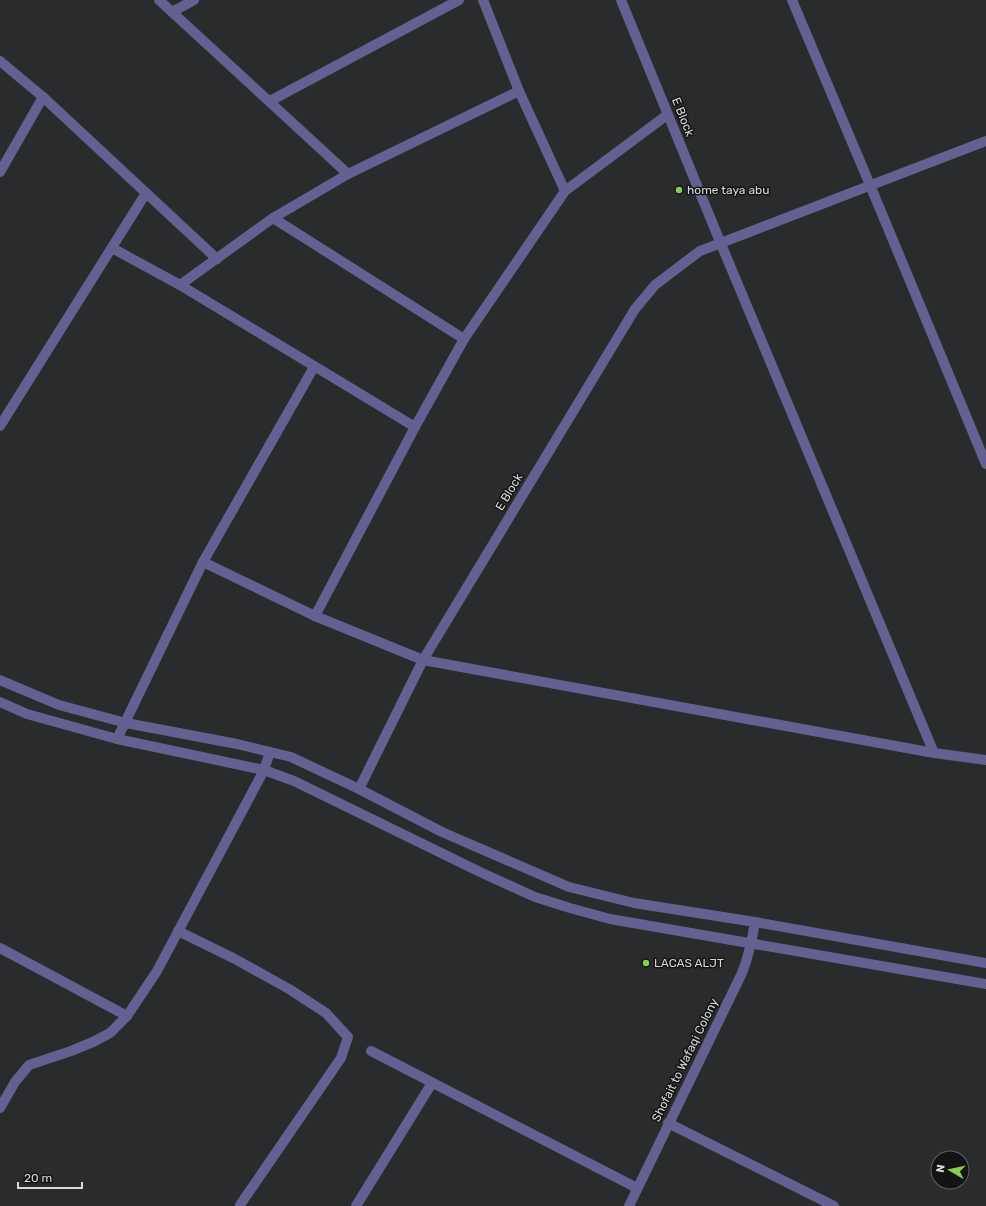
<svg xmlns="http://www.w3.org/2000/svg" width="986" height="1206" viewBox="0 0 986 1206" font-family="Rubik,sans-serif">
<rect width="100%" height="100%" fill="#2a2b2d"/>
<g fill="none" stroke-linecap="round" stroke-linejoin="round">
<g stroke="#626191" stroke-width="10">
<path d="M159,0L348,174"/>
<path d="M483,0L519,91L565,191"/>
<path d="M621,0L721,244L934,753"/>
<path d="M792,0L870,185L986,464"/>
<path d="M172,12L194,0"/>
<path d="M0,61L43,97L217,259"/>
<path d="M270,101L459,0"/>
<path d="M0,172L43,97"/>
<path d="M273,218L464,339L565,191L667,115"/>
<path d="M112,248L180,285L415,427"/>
<path d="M180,285L273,218L348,174L519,91"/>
<path d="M0,426L146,193"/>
<path d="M203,562L315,616L423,660L934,753L986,760"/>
<path d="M315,616L415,427L464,339"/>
<path d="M117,739L203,562L314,367"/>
<path d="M359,789L423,660L635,309L655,285L684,263L700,251L986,141"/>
<path d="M178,931L235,959L289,989L326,1013L348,1037L341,1058L240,1205"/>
<path d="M0,948L127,1016"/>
<path d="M371,1051L637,1188"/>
<path d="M0,1108L15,1082L29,1065L71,1051L93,1042L110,1033L127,1016L157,971L264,770L270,752"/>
<path d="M668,1123L834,1206"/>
<path d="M356,1206L432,1083"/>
</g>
<g stroke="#626191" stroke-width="10">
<path d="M0,680L59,705L126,723L237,744L291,757L359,789L442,832L569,887L634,903L755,922L986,963"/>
<path d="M0,702L27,714L117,739L264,770L294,781L480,872L535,897L570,908L610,919L986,984"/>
<path d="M629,1206L742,973C749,956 752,940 755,922"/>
</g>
</g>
<g fill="#85cf4c" stroke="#131314" stroke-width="1.5">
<circle cx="679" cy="190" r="4"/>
<circle cx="646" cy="963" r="4"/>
</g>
<g text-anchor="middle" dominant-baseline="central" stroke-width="3" stroke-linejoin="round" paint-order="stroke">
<g font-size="12" fill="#d9d9db" stroke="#131314">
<text transform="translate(683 117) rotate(68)">E Block</text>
<text transform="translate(509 492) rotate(-59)">E Block</text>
<text transform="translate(685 1060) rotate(-64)">Shofait to Wafaqi Colony</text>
</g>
<g font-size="12" fill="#d9d9db" stroke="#131314" text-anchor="start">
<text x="687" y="190">home taya abu</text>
<text x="654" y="963">LACAS ALJT</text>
</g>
</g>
<g transform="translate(950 1170) rotate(279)"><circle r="19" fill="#131314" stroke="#626264"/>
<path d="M0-3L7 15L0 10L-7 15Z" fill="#85cf4c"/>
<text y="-6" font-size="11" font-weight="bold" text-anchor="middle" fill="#d9d9db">N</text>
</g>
<path d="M18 1182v6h64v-6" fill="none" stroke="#d9d9db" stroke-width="2"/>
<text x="24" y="1182" font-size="12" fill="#d9d9db" stroke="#131314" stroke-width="3" paint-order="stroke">20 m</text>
</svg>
